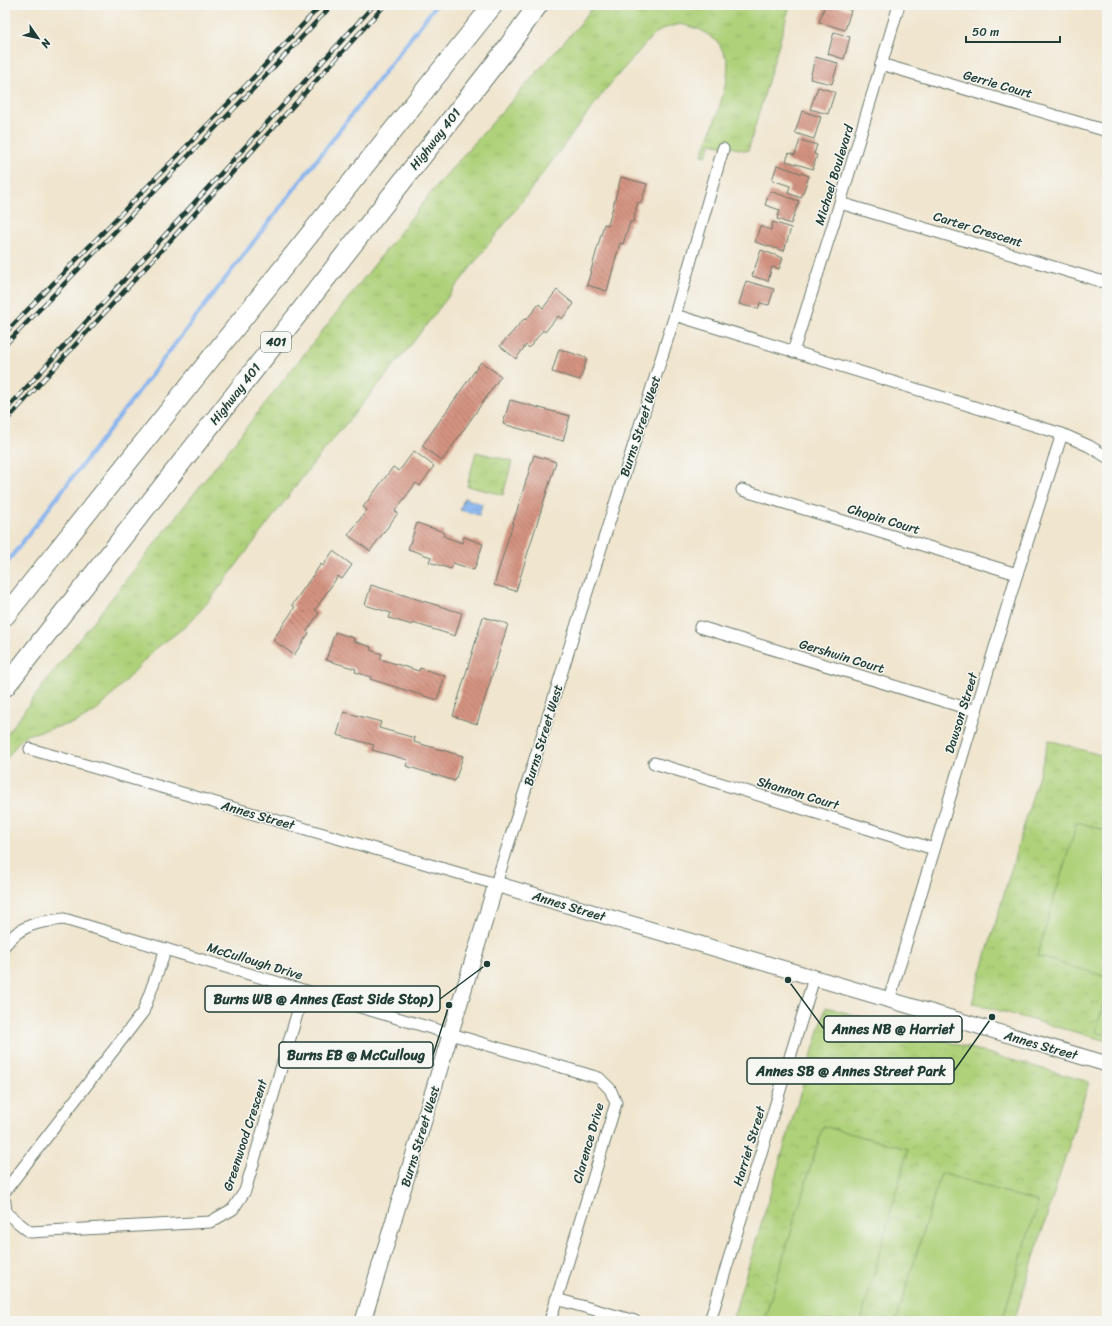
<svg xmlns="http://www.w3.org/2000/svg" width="1112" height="1326" viewBox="0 0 1112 1326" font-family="Sriracha,sans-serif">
<defs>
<pattern id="grass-tufts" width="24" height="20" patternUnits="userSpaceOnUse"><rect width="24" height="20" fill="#afd17a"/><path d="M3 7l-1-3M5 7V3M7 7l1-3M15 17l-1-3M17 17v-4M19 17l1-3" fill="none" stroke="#96b46a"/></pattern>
<pattern id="park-crowns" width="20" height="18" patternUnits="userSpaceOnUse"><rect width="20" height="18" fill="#afd17a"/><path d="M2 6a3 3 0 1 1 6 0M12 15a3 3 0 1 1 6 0" fill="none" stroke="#96b46a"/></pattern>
<pattern id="water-ripples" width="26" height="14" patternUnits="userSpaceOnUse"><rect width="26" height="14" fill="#84b3ef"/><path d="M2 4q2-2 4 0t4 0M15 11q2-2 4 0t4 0" fill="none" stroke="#6b93c2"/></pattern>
<pattern id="building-back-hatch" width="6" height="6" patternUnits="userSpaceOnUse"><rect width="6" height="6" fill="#d49381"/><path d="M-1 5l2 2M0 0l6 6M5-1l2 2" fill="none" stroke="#ab796a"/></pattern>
</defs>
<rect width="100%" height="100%" fill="#f6f6f2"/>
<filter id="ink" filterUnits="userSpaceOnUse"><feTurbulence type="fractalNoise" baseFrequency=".025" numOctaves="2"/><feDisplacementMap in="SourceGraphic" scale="8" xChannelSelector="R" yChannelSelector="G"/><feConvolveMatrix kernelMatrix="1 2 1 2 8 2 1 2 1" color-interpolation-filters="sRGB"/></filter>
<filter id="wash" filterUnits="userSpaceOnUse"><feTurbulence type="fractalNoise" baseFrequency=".012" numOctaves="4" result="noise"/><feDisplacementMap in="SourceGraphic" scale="16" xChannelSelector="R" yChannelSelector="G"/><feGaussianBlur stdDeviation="0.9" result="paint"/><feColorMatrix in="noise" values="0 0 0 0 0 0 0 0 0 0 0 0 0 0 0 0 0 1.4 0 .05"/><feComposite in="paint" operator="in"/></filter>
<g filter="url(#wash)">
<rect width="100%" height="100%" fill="#f0e5ce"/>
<path fill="url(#grass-tufts)" stroke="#678757" d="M594,5H790L748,151L711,143L706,156L702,155L718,112L727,79L728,61L718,42L701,30L681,24L665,28L653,35L606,89L522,201L407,350L315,461L210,600L186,626L155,649L99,709L77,722L26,735L17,744L5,761V737L41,688L438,184L579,25Z"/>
<g fill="url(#park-crowns)" stroke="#678757">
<path d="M476,452L512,461L503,495L467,486Z"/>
<path d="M1049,740L1107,757V1041L972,1003Z"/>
<path d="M826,1007L1089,1082L1014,1321H732Z"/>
</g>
<g fill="#afd17a" stroke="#678757">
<path d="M1077,822L1107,831V977L1037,956Z"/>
<path d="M1103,1004L1107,1005V1035L1096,1032Z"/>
<path d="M823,1126L908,1149L861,1321H764Z"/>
<path d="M941,1173L1038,1202L1002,1321H896Z"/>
</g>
<path fill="url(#water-ripples)" stroke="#527892" d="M464,498L482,504L479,515L460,510Z"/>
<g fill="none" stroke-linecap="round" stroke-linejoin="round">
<path stroke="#84b3ef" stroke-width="4" d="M5,565L436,5"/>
</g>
<g id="blocks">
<g fill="url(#building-back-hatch)">
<path d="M825,5H833L851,10L845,30L819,22Z"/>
<path d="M834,32L850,37L844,59L828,54Z"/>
<path d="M815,57L838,63L832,84L810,79Z"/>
<path d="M818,87L835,92L828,114L810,109Z"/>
<path d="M802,111L821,117L814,139L795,133Z"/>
<path d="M800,140L817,145L814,154L817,155L813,169L786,161L789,153L795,155Z"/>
<path d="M777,165L809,176L801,198L788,193L790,186L772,180Z"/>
<path d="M621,177L647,184L641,203L638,202L633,222H630L623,244L620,243L607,291L587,285L604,224L608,225Z"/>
<path d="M770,191L799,201L791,224L777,219L780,210L765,205Z"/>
<path d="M773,222L791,228L784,251L755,242L760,226L771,230Z"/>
<path d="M761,250L783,258L779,269L772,267L768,281L752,276Z"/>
<path d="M746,281L774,289L769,305L760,303L758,309L739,304Z"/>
<path d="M557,290L574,304L562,319L558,316L545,332L543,330L529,348L526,345L516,359L500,346L524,319L526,320L539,304L543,308Z"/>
<path d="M559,349L587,358L580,380L552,372Z"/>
<path d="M481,362L501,376L442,461L422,446Z"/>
<path d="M510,400L570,416L563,441L503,424Z"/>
<path d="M414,451L434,466L420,486L416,483L395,511L398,513L370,551L348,535L367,510L363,507L393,467L399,471Z"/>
<path d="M534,455L556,462L516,591L494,585Z"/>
<path d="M417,523L444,532L443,536L462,543L464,537L483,544L474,570L453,563L451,569L429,562L431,557L408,549Z"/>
<path d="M333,551L352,565L342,579L338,576L315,610L319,613L307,631L309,633L294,655L273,640L295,607L292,605L321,564L323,566Z"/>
<path d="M371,585L462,613L455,636L413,623L412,625L389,618L391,613L365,605Z"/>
<path d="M483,617L508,624L477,724L453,716Z"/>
<path d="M335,632L354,638L353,641L371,647L370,650L382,654L380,659L419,671L420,668L445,676L437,700L370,679L371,677L355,672L356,669L326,660Z"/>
<path d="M344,712L381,722L379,728L415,738L414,742L463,756L455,781L406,766L408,760L372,750L374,745L337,735Z"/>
</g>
</g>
</g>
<g filter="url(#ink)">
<use href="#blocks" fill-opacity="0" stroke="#68786a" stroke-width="1"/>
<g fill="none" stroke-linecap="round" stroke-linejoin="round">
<g stroke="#68786a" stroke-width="13">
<g id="street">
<path d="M881,64L1107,131"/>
<path d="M840,203L1107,283"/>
<path d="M675,315L1062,434L1089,446L1107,457"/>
<path d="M793,352L840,203L899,5"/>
<path d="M742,490L1017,574"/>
<path d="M700,627L976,711"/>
<path d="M30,749L496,884L574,633L675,315L723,149"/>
<path d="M654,763L934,849"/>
<path d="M5,945C21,924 39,922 64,919L599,1078L610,1089L616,1103L550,1321"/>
<path d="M889,1000L1017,574L1062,434"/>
<path d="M5,1191L143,1012L166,949"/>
<path d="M5,1202L6,1213L30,1232L210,1222L233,1209L245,1191L300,1004L306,991"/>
<path d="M556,1299L635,1321"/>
<path d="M710,1321L814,978"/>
</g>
</g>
<g stroke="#68786a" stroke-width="17">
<path id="secondary" d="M363,1321L496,884L1107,1064"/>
</g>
<g stroke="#68786a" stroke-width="21">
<g id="highway">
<path d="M5,616L493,5"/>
<path d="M5,687L504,52L538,5"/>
</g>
</g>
<use href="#street" stroke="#fff" stroke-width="11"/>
<use href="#secondary" stroke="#fff" stroke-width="15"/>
<use href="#highway" stroke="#fff" stroke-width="19"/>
<g stroke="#1f3d34" stroke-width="4.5">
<g id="rail">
<path d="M5,333L252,79L321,5"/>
<path d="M5,345L257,85L332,5"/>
<path d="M5,411L374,5"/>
<path d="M5,422L385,5"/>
</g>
</g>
<use href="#rail" stroke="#f6f6f2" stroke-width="3" stroke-dasharray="9" stroke-linecap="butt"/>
</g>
</g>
<g text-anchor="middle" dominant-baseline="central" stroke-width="3" stroke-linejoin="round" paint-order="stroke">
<rect fill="#f6f6f2" stroke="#60746d" stroke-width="1" x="261" y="332" width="30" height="20" rx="3"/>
<g font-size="12" font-weight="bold" fill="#1f3d34">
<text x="276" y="342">401</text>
</g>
<g font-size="13" fill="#1f3d34" stroke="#f6f6f2">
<text transform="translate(998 84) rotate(16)">Gerrie Court</text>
<text transform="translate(435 139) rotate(-52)">Highway 401</text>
<text transform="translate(834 175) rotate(-73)">Michael Boulevard</text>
<text transform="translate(978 229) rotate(17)">Carter Crescent</text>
<text transform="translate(235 394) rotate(-52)">Highway 401</text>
<text transform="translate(640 426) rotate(-72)">Burns Street West</text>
<text transform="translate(884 519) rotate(17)">Chopin Court</text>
<text transform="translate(842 656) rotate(17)">Gershwin Court</text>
<text transform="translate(961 713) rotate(-73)">Dawson Street</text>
<text transform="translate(543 735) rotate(-73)">Burns Street West</text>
<text transform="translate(798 793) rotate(17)">Shannon Court</text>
<text transform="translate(258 815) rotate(16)">Annes Street</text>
<text transform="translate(569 906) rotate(17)">Annes Street</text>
<text transform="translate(255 961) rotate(17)">McCullough Drive</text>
<text transform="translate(1041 1045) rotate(16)">Annes Street</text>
<text transform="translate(245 1135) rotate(-72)">Greenwood Crescent</text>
<text transform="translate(420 1136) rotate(-73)">Burns Street West</text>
<text transform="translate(588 1143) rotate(-74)">Clarence Drive</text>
<text transform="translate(749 1146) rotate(-73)">Harriet Street</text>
</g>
</g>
<path fill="none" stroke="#1f3d34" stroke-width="1.5" d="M487 964L440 999M788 980L824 1029M449 1005L433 1055M992 1017L954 1071"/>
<g fill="#1f3d34" stroke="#f6f6f2" stroke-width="1.5">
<circle cx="487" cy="964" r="4"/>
<circle cx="788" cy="980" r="4"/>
<circle cx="449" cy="1005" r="4"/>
<circle cx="992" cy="1017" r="4"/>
</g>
<g fill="#f6f6f2" stroke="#1f3d34" stroke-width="1.5">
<rect x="205" y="986" width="235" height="26" rx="4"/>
<rect x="824" y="1016" width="138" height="26" rx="4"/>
<rect x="279" y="1042" width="154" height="26" rx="4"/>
<rect x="747" y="1058" width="207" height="26" rx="4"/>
</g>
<g font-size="14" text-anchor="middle" font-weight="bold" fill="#1f3d34">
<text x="323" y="1004">Burns WB @ Annes (East Side Stop)</text>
<text x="893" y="1034">Annes NB @ Harriet</text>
<text x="356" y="1060">Burns EB @ McCulloug</text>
<text x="851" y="1076">Annes SB @ Annes Street Park</text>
</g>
<rect width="1112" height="1326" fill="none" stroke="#f6f6f2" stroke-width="20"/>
<g transform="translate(38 38) rotate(124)" stroke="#f6f6f2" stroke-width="3" paint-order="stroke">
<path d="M0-3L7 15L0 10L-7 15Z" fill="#1f3d34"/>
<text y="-6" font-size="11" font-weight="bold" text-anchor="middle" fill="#1f3d34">N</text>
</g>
<path d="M966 36v6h94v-6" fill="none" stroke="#1f3d34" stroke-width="2"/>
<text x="972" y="36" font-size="12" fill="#1f3d34" stroke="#f6f6f2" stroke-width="3" paint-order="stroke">50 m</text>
</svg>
